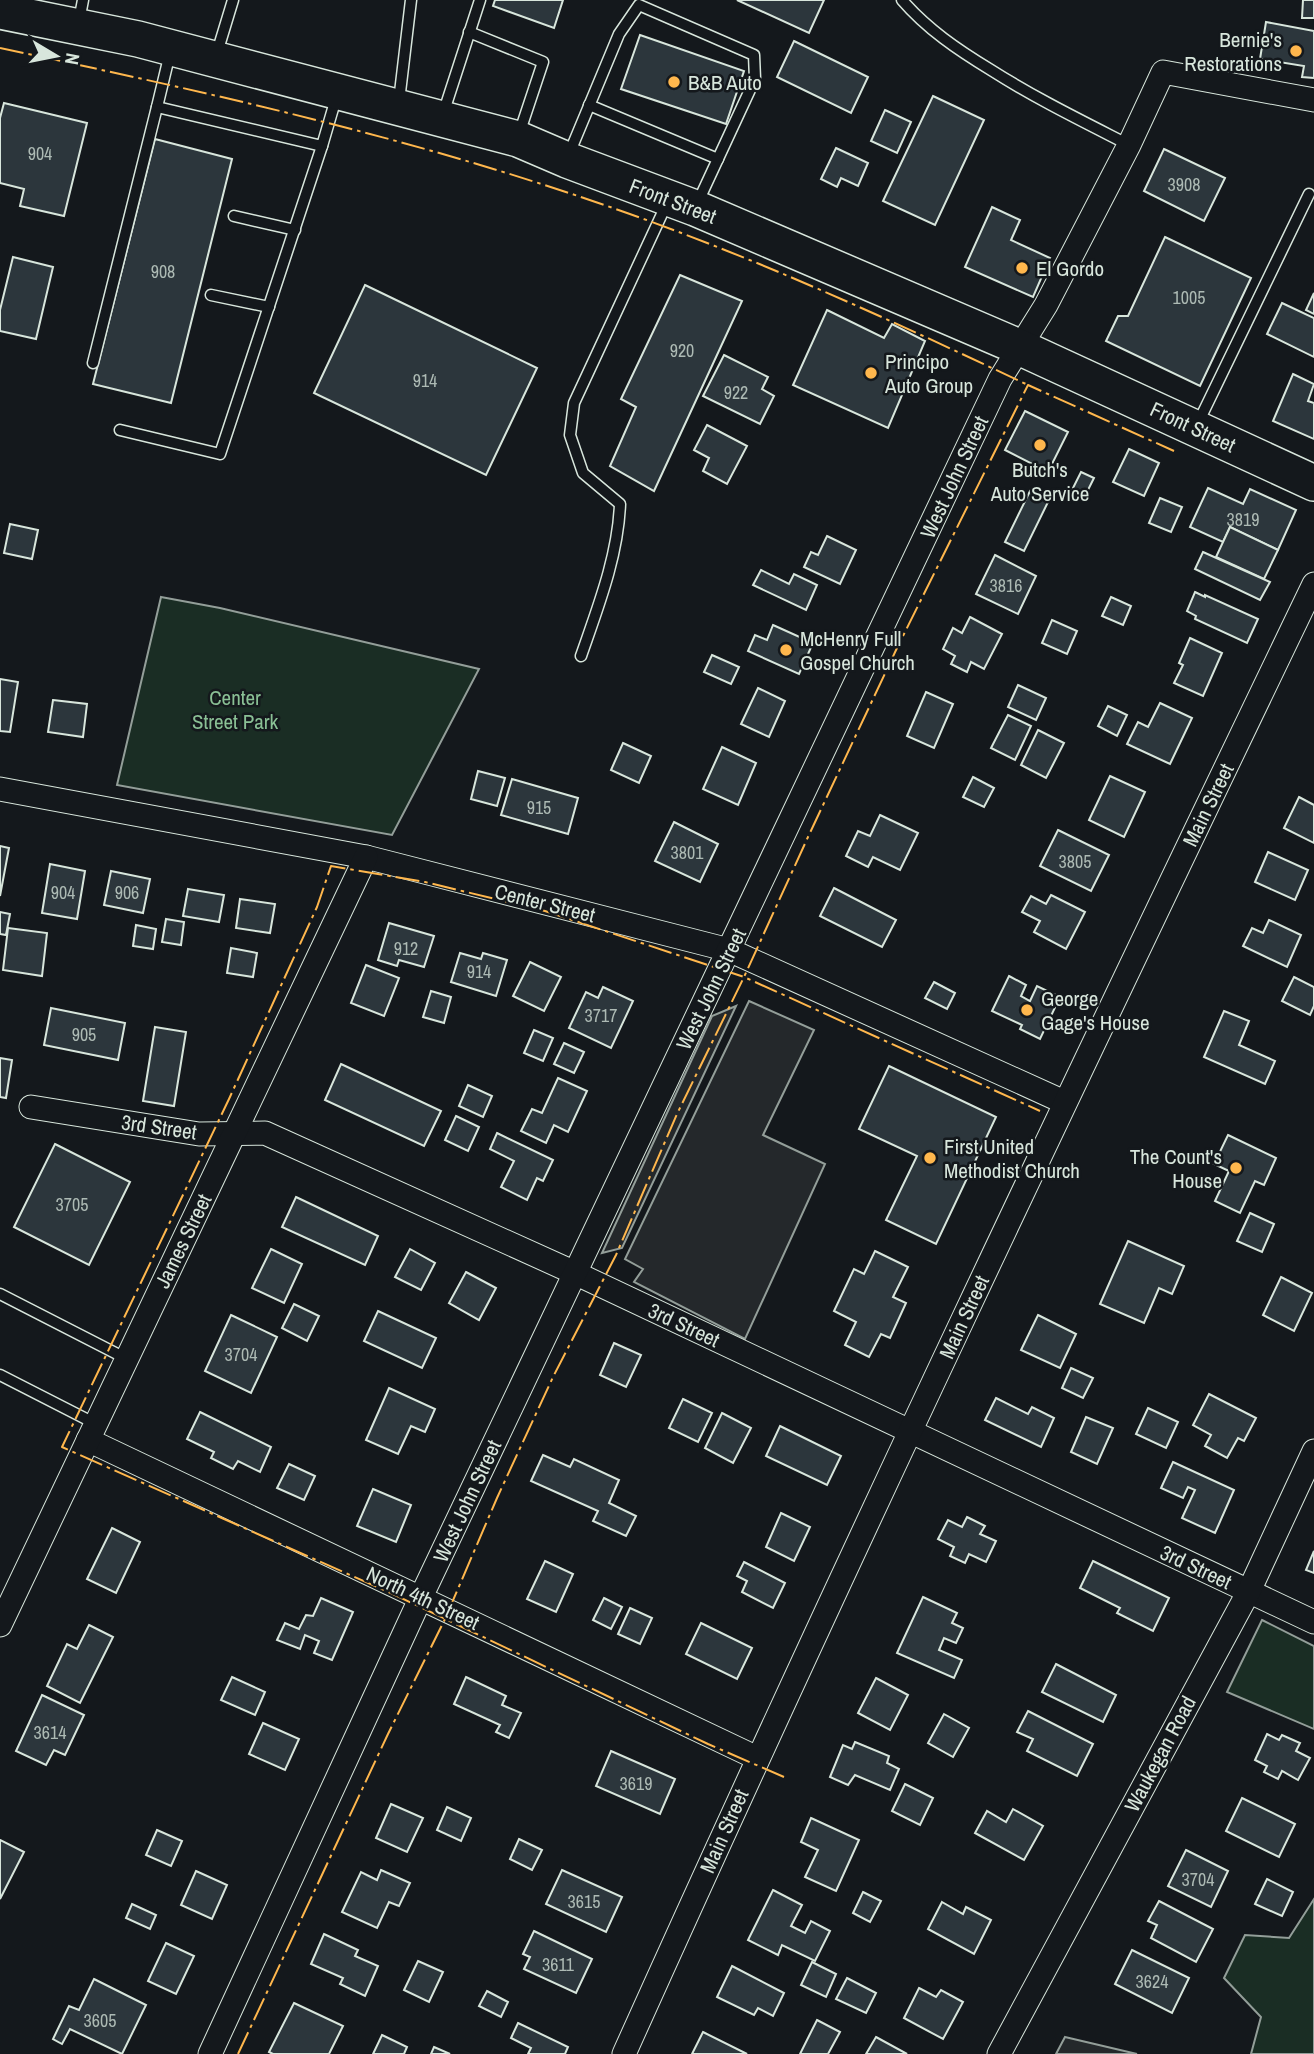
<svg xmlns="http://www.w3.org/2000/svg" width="1314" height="2054" viewBox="0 0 1314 2054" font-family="'Archivo Narrow',sans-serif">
<rect width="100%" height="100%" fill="#14181c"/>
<g fill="#1a2d24" stroke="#939e99" stroke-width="2">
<path d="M161,597L220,608L479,669L392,835L117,785Z"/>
<path d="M1262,1620L1314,1646V1729L1227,1692Z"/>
<path d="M1314,1899V2054H1251L1261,2017L1224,1978L1245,1935L1289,1938Z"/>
</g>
<g fill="#24282b" stroke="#939e99" stroke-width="2">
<path d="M749,1001L814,1030L763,1135L825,1164L745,1339L634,1282L643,1269L625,1259Z"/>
<path d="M736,1006L622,1248L602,1253L712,1016Z"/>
<path d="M1065,2037L1137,2054H1056Z"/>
</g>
<g fill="#2c363c" stroke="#d8e6dc" stroke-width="2">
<path d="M495,0H563L554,28L493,6Z"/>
<path d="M737,0H824L809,33Z"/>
<path d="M1303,0H1314V18H1302Z"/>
<path d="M1266,22L1314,31V78L1302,77L1304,66L1260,59Z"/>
<path d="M640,35L744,71L726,124L621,89Z"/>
<path d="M794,41L868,77L851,113L777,77Z"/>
<path d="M933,96L984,120L935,225L883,201Z"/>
<path d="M4,103L87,123L64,216L20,206L24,189L0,183V118Z"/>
<path d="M885,110L911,122L897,153L871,141Z"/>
<path d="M155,139L232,159L171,403L93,384Z"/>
<path d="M836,148L868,163L858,186L841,178L837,187L821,179Z"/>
<path d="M1164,149L1225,178L1204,221L1144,191Z"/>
<path d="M992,207L1020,220L1011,240L1050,258L1033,297L965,267Z"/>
<path d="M1165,237L1251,278L1200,386L1106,341L1118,316H1128Z"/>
<path d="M13,257L53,267L36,339L0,331V310Z"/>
<path d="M680,275L742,301L654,491L610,466L636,407L621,399Z"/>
<path d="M365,285L537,368L486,475L314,393Z"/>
<path d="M1314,293V314L1306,310Z"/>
<path d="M1282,303L1314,318V357L1267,334Z"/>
<path d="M827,310L884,338L892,324L925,341L888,428L793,385Z"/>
<path d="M724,355L768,377L762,389L774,396L760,424L703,396Z"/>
<path d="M1293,374L1314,384L1308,401L1314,403V439L1273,421Z"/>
<path d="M1025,411L1068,432L1048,472L1005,450Z"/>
<path d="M707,425L747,446L727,484L703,471L709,458L694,450Z"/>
<path d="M1129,449L1159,463L1144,496L1113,482Z"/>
<path d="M1081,472L1094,478L1083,500L1070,494Z"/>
<path d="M1208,488L1243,504L1250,489L1296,510L1278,550L1230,527L1223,542L1190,527Z"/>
<path d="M1030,491L1049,500L1024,551L1005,542Z"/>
<path d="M1160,498L1182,507L1171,532L1149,523Z"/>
<path d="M10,524L38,530L32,559L4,553Z"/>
<path d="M1230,527L1278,550L1264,579L1216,557Z"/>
<path d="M827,536L856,550L840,584L804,567L811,552L818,555Z"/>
<path d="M1203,552L1270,582L1260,600L1195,569Z"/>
<path d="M995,555L1036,576L1018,614L976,594Z"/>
<path d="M761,570L789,584L794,574L817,585L806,610L753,585Z"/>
<path d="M1195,592L1205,597V595L1258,619L1247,643L1195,619L1196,616L1187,611Z"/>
<path d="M1111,597L1131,606L1123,625L1102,616Z"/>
<path d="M970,617L1002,634L984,669L971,662L967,672L951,664L955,656L943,649L953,628L962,633Z"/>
<path d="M1052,620L1077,631L1067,654L1042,643Z"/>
<path d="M773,625L813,643L799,674L748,651L755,635L767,640Z"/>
<path d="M1190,638L1222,653L1203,696L1174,683L1183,665L1179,663Z"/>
<path d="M712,655L739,667L731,684L704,672Z"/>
<path d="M0,679L18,682L10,732L0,731Z"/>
<path d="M1018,685L1046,698L1036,720L1008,707Z"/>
<path d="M758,688L785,701L769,737L741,724Z"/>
<path d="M926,692L953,704L934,748L907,736Z"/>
<path d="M53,700L87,704L83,737L48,732Z"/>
<path d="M1160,703L1192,718L1170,764L1127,744L1138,722L1148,727Z"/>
<path d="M1108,706L1127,715L1117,736L1098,726Z"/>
<path d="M1008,715L1031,726L1015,760L991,748Z"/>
<path d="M1038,730L1064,743L1046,778L1021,765Z"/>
<path d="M623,743L651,756L639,783L611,770Z"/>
<path d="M722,747L756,763L738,805L703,789Z"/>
<path d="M478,771L505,778L497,806L471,799Z"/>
<path d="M1110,776L1145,792L1124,837L1089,820Z"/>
<path d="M973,777L994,788L984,807L963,797Z"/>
<path d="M512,779L578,798L568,834L501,815Z"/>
<path d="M1299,797L1314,805V843L1284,828Z"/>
<path d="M880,815L918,833L900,870L873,857L868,867L846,856L858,831L870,836Z"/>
<path d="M674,822L718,844L700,882L655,861Z"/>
<path d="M1058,830L1109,855L1091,891L1040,866Z"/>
<path d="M0,846L9,848L0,896Z"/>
<path d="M1268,852L1308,870L1295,900L1255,882Z"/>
<path d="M50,864L85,871L77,919L42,913Z"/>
<path d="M111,871L150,879L143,913L104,905Z"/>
<path d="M834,888L896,920L882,947L820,916Z"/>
<path d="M188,889L224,895L219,922L183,916Z"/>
<path d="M1051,895L1085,912L1066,949L1034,932L1040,921L1022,912L1031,896L1046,904Z"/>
<path d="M240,899L275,904L270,933L236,928Z"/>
<path d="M0,912L10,914L6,935L0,934Z"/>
<path d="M166,919L184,922L181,945L162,942Z"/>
<path d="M1269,920L1301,935L1287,967L1243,946L1252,928L1263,933Z"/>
<path d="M389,923L434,936L424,967L399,960L397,966L378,960Z"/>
<path d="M136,925L156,929L153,949L133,946Z"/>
<path d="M8,928L47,933L42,976L3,970Z"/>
<path d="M231,948L257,953L253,977L227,973Z"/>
<path d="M460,953L481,959L483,953L507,960L496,996L451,982Z"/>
<path d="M530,962L561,977L544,1011L513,996Z"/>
<path d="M366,965L399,978L384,1016L351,1003Z"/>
<path d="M1009,976L1026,985L1021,996L1030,1001L1037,986L1060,997L1040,1039L1020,1029L1022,1025L992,1011Z"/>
<path d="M1294,977L1314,987V1006L1310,1015L1282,1001Z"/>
<path d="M934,982L955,993L947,1009L925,998Z"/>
<path d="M603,987L633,1001L611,1048L569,1028L586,992L598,998Z"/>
<path d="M431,991L451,997L444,1023L423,1017Z"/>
<path d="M51,1008L125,1023L118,1060L44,1045Z"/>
<path d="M1224,1011L1249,1021L1239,1045L1275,1061L1265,1084L1204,1057Z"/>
<path d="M155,1027L186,1032L174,1106L143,1101Z"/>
<path d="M534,1030L553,1038L543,1061L524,1053Z"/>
<path d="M564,1043L584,1052L574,1073L554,1064Z"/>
<path d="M0,1058L12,1060L6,1098L0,1097Z"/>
<path d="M341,1064L441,1111L424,1146L325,1100Z"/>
<path d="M889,1066L996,1117L936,1244L886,1220L917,1156L859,1129Z"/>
<path d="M558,1078L587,1091L568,1132L554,1125L546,1143L521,1131L532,1109L542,1113Z"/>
<path d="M468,1085L492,1096L483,1117L459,1106Z"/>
<path d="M456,1116L479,1127L468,1151L445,1140Z"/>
<path d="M497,1133L553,1160L543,1181L537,1178L527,1200L501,1187L514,1161L490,1149Z"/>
<path d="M1228,1135L1276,1158L1264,1185L1255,1181L1240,1213L1215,1201L1229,1171L1214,1164Z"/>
<path d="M55,1144L130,1182L89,1265L14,1227Z"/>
<path d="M296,1197L378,1236L365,1265L282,1227Z"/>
<path d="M1250,1213L1274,1224L1262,1252L1237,1241Z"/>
<path d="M1128,1241L1184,1266L1172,1294L1159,1288L1144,1323L1100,1304Z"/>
<path d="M271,1249L302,1264L284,1303L252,1288Z"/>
<path d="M410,1249L435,1263L421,1290L395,1277Z"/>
<path d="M875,1251L908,1267L893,1297L906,1303L890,1338L881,1334L869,1357L845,1345L856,1322L834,1311L854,1269L864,1274Z"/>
<path d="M466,1272L496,1288L479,1320L449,1303Z"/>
<path d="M1281,1277L1312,1293L1294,1331L1263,1315Z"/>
<path d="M294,1304L319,1316L307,1341L282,1328Z"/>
<path d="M378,1311L436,1338L422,1368L364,1341Z"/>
<path d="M231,1315L277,1337L251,1393L205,1371Z"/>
<path d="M1038,1315L1076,1334L1060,1368L1021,1350Z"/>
<path d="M614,1343L641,1355L626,1387L600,1375Z"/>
<path d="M1071,1368L1093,1378L1083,1398L1062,1388Z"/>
<path d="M389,1388L435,1409L425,1432L411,1426L398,1454L366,1440Z"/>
<path d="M1209,1394L1256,1418L1244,1441L1238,1438L1227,1458L1205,1446L1211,1435L1193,1425Z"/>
<path d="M996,1398L1028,1414L1032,1407L1054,1418L1041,1447L985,1420Z"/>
<path d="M683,1399L712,1413L698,1442L669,1428Z"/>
<path d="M1148,1408L1178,1422L1166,1448L1136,1434Z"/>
<path d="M200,1412L271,1447L260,1472L238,1461L233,1469L211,1458L214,1452L187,1439Z"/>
<path d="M722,1413L751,1428L733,1463L705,1448Z"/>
<path d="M1086,1417L1113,1428L1097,1464L1071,1452Z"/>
<path d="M780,1426L841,1456L827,1485L766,1456Z"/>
<path d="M543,1455L570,1467L574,1459L619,1480L609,1503L636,1516L626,1536L593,1521L598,1511L531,1481Z"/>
<path d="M1173,1462L1234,1490L1215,1533L1182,1518L1195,1490L1188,1487L1183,1498L1161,1488Z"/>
<path d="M289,1464L315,1476L304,1500L277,1488Z"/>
<path d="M373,1489L411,1505L396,1542L357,1526Z"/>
<path d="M781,1513L810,1527L794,1561L766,1547Z"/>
<path d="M967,1517L985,1526L980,1534L996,1541L986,1562L969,1554L965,1563L950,1556L954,1547L938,1539L948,1520L962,1527Z"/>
<path d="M112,1528L140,1542L116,1593L87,1579Z"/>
<path d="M1314,1551V1573L1306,1570Z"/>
<path d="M545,1561L573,1574L556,1612L527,1599Z"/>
<path d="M1093,1561L1169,1598L1153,1631L1117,1613L1120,1608L1080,1588Z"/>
<path d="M744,1562L785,1583L773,1608L742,1592L747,1581L737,1576Z"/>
<path d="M923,1597L957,1613L952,1623L963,1628L956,1643L944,1638L939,1650L962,1660L954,1678L897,1653Z"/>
<path d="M321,1598L353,1612L332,1660L314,1653L319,1641L305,1635L300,1649L277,1640L285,1623L299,1629L306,1615L313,1616Z"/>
<path d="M604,1598L622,1607L611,1629L593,1620Z"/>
<path d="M630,1608L652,1618L640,1644L618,1634Z"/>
<path d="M701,1623L752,1648L737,1679L686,1654Z"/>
<path d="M89,1625L113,1637L80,1703L47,1686L67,1644L77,1649Z"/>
<path d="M1056,1664L1116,1695L1103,1722L1042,1692Z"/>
<path d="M232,1677L265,1692L255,1715L221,1700Z"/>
<path d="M466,1677L506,1696L502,1705L521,1713L509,1738L496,1732L500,1725L454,1704Z"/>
<path d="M876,1678L908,1695L890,1730L858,1713Z"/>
<path d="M42,1695L84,1715L65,1755L54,1750L46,1765L16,1751Z"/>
<path d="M1028,1711L1093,1744L1077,1776L1027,1751L1033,1739L1017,1732Z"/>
<path d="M944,1714L969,1728L953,1757L928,1743Z"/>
<path d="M263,1723L299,1739L285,1770L249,1754Z"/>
<path d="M1267,1734L1279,1740L1282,1735L1300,1743L1296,1751L1310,1758L1298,1780L1282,1771L1278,1779L1264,1772L1267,1766L1255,1760Z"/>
<path d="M855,1742L889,1756L887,1763L899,1769L890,1790L855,1775L848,1785L830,1777L843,1745L852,1749Z"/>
<path d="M611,1751L675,1779L660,1814L596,1786Z"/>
<path d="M905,1784L933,1798L920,1825L892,1811Z"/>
<path d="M1242,1798L1295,1824L1279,1857L1226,1831Z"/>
<path d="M391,1804L423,1818L407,1852L376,1838Z"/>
<path d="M447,1807L471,1818L461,1841L437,1830Z"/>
<path d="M1013,1809L1043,1826L1024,1860L975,1833L987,1811L1006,1822Z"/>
<path d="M811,1818L859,1840L836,1891L805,1877L818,1850L801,1842Z"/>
<path d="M157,1830L182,1841L171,1866L146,1855Z"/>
<path d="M519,1839L542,1850L532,1870L510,1859Z"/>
<path d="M0,1840L24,1852L0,1899Z"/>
<path d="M1186,1850L1228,1871L1211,1907L1168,1886Z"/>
<path d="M381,1870L410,1883L399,1906L389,1902L377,1928L342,1912L361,1872L377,1880Z"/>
<path d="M562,1870L622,1897L606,1932L546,1904Z"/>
<path d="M196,1871L227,1885L212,1919L181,1905Z"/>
<path d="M1267,1879L1293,1892L1282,1916L1255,1904Z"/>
<path d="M773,1890L802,1905L791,1926L805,1933L811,1921L830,1931L815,1961L782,1945L778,1955L748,1940Z"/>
<path d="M863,1892L881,1901L870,1922L853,1913Z"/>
<path d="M1159,1901L1213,1929L1196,1962L1151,1938L1157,1925L1148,1921Z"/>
<path d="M942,1902L963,1914L966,1907L991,1920L974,1954L928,1929Z"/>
<path d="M132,1904L156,1915L150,1929L126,1918Z"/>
<path d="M534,1931L592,1959L576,1993L524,1969L530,1957L523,1954Z"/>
<path d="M324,1934L358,1950L355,1956L378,1966L365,1996L340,1984L343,1978L311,1964Z"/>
<path d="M166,1943L194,1956L176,1994L148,1981Z"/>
<path d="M1132,1950L1189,1978L1172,2013L1115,1984Z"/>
<path d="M418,1961L443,1972L429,2002L404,1990Z"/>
<path d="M812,1962L836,1974L826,1997L801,1985Z"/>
<path d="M732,1966L784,1993L773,2016L758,2008L754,2015L717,1997Z"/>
<path d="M847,1978L876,1993L866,2013L836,1999Z"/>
<path d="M94,1979L146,2005L122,2054L70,2029L62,2044L53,2039L69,2006L79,2010Z"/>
<path d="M919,1988L936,1997L941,1990L963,2002L943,2039L904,2018Z"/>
<path d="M487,1991L508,2002L501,2017L479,2006Z"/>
<path d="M294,2003L343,2026L329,2054H273L269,2052Z"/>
<path d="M817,2020L840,2032L828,2054H800Z"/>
<path d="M518,2023L568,2047L565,2054H528L531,2048L511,2038Z"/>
<path d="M703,2032L747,2054H692Z"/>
<path d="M382,2035L407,2047L404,2054H373Z"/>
<path d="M876,2037L907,2054H866Z"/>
<path d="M434,2047L450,2054H431Z"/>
</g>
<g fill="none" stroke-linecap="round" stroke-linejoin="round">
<g stroke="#d8e6dc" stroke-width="13">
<g id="lane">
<path d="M902,0C927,29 958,50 991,70C1035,98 1082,121 1129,145"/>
<path d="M79,21L83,0"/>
<path d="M469,32L543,62L519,134"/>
<path d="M170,53L157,107L322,146L337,95"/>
<path d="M216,56L233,0"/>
<path d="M399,101L411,0"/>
<path d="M589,105L718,159"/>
<path d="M443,114L480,0"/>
<path d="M569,154L619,34L639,5L754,55L755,79L697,204"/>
<path d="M234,216L295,230"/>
<path d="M211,295L269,307"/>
<path d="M93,363L157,107"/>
<path d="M1198,423L1309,194"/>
<path d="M120,430L220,454L322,146"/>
<path d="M581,656C598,607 618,556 620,504L583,473L570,435L574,403L668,201"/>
<path d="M0,1294L127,1359"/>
<path d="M0,1375L96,1424"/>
</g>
</g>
<g stroke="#d8e6dc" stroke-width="25">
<g id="street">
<path d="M0,789L366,857L729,950L1064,1102"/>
<path d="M31,1107L199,1134L265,1133L575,1273L1314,1622"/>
<path d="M88,1440L757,1758"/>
<path d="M0,1625L366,857"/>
<path d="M210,2054L421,1597L1000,379L1046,305L1129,145L1163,72L1314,100"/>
<path d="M624,2054C846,1560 1079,1072 1314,584"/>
<path d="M999,2054L1249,1591L1314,1451"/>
</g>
</g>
<g stroke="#d8e6dc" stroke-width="38">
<path id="primary" d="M0,11L138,39L518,139L567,160L695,208L1019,347L1314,483"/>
</g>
<use href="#lane" stroke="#14181c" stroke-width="10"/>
<use href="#street" stroke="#14181c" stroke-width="23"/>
<use href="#primary" stroke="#14181c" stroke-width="35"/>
<g stroke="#ffb74d" stroke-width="2" stroke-dasharray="24 5 3.5 5" stroke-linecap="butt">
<path d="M0,48C211,93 423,140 627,213C765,262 897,323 1028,385"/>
<path d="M784,1777L708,1744L395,1595L62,1447L229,1099L317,907L331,866L425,882L545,911L744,977L1040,1111"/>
<path d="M238,2054L388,1734L445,1619L497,1498L553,1377L616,1255L677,1114L744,977L808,837L897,648L1028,385L1174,451"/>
</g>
</g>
<g fill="#ffb74d" stroke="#14181c" stroke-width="2.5">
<circle cx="1296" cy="51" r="7"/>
<circle cx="674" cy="82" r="7"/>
<circle cx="1022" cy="268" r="7"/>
<circle cx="871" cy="373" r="7"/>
<circle cx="1040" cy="445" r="7"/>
<circle cx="786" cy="650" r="7"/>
<circle cx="1027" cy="1010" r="7"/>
<circle cx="930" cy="1158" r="7"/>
<circle cx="1236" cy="1168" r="7"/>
</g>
<g text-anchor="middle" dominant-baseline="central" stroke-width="5" stroke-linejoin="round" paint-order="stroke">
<g font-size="18" fill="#adbab4">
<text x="40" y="153">904</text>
<text x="1184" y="184">3908</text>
<text x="163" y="271">908</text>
<text x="1189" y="297">1005</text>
<text x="682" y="350">920</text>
<text x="425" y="380">914</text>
<text x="736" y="392">922</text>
<text x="1243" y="519">3819</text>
<text x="1006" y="585">3816</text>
<text x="539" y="807">915</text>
<text x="687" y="852">3801</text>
<text x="1075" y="861">3805</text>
<text x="63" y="892">904</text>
<text x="127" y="892">906</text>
<text x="406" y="948">912</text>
<text x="479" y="971">914</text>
<text x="601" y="1015">3717</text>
<text x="84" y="1034">905</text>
<text x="72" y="1204">3705</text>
<text x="241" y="1354">3704</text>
<text x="50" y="1732">3614</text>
<text x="636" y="1783">3619</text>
<text x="1198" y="1879">3704</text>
<text x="584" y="1901">3615</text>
<text x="558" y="1964">3611</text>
<text x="1152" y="1981">3624</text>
<text x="100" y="2020">3605</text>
</g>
<g font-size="21" fill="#d8e6dc" stroke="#14181c" text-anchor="start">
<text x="1282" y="39" text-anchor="end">Bernie's<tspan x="1282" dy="24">Restorations</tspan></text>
<text x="688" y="82">B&amp;B Auto</text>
<text x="1036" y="268">El Gordo</text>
<text x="885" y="361">Principo<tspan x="885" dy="24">Auto Group</tspan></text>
<text x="1040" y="469" text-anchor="middle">Butch's<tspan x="1040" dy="24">Auto Service</tspan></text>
<text x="800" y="638">McHenry Full<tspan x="800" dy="24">Gospel Church</tspan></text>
<text x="1041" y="998">George<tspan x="1041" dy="24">Gage's House</tspan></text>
<text x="944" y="1146">First United<tspan x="944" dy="24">Methodist Church</tspan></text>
<text x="1222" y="1156" text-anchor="end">The Count's<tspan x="1222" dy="24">House</tspan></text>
</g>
<g font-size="21" fill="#d8e6dc" stroke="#14181c">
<text transform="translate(673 201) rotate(21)">Front Street</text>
<text transform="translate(1193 427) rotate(25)">Front Street</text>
<text transform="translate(954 477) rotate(-65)">West John Street</text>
<text transform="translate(1208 805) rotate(-64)">Main Street</text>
<text transform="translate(545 903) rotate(14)">Center Street</text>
<text transform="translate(711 989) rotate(-64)">West John Street</text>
<text transform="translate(159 1127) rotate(8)">3rd Street</text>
<text transform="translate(183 1241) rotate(-64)">James Street</text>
<text transform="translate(964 1317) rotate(-65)">Main Street</text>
<text transform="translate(684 1325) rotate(25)">3rd Street</text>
<text transform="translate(467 1501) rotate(-65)">West John Street</text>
<text transform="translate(1196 1567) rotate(25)">3rd Street</text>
<text transform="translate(423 1598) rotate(25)">North 4th Street</text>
<text transform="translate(1160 1754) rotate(-62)">Waukegan Road</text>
<text transform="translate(724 1831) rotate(-66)">Main Street</text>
</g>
<g font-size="21" fill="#8ac095" stroke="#14181c">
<text x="235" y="697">Center<tspan x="235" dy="24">Street Park</tspan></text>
</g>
</g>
<g transform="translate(56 56) rotate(100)" stroke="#14181c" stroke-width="5" paint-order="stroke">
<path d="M0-5L12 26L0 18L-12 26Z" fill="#d8e6dc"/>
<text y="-10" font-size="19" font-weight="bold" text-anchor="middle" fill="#d8e6dc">N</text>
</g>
</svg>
